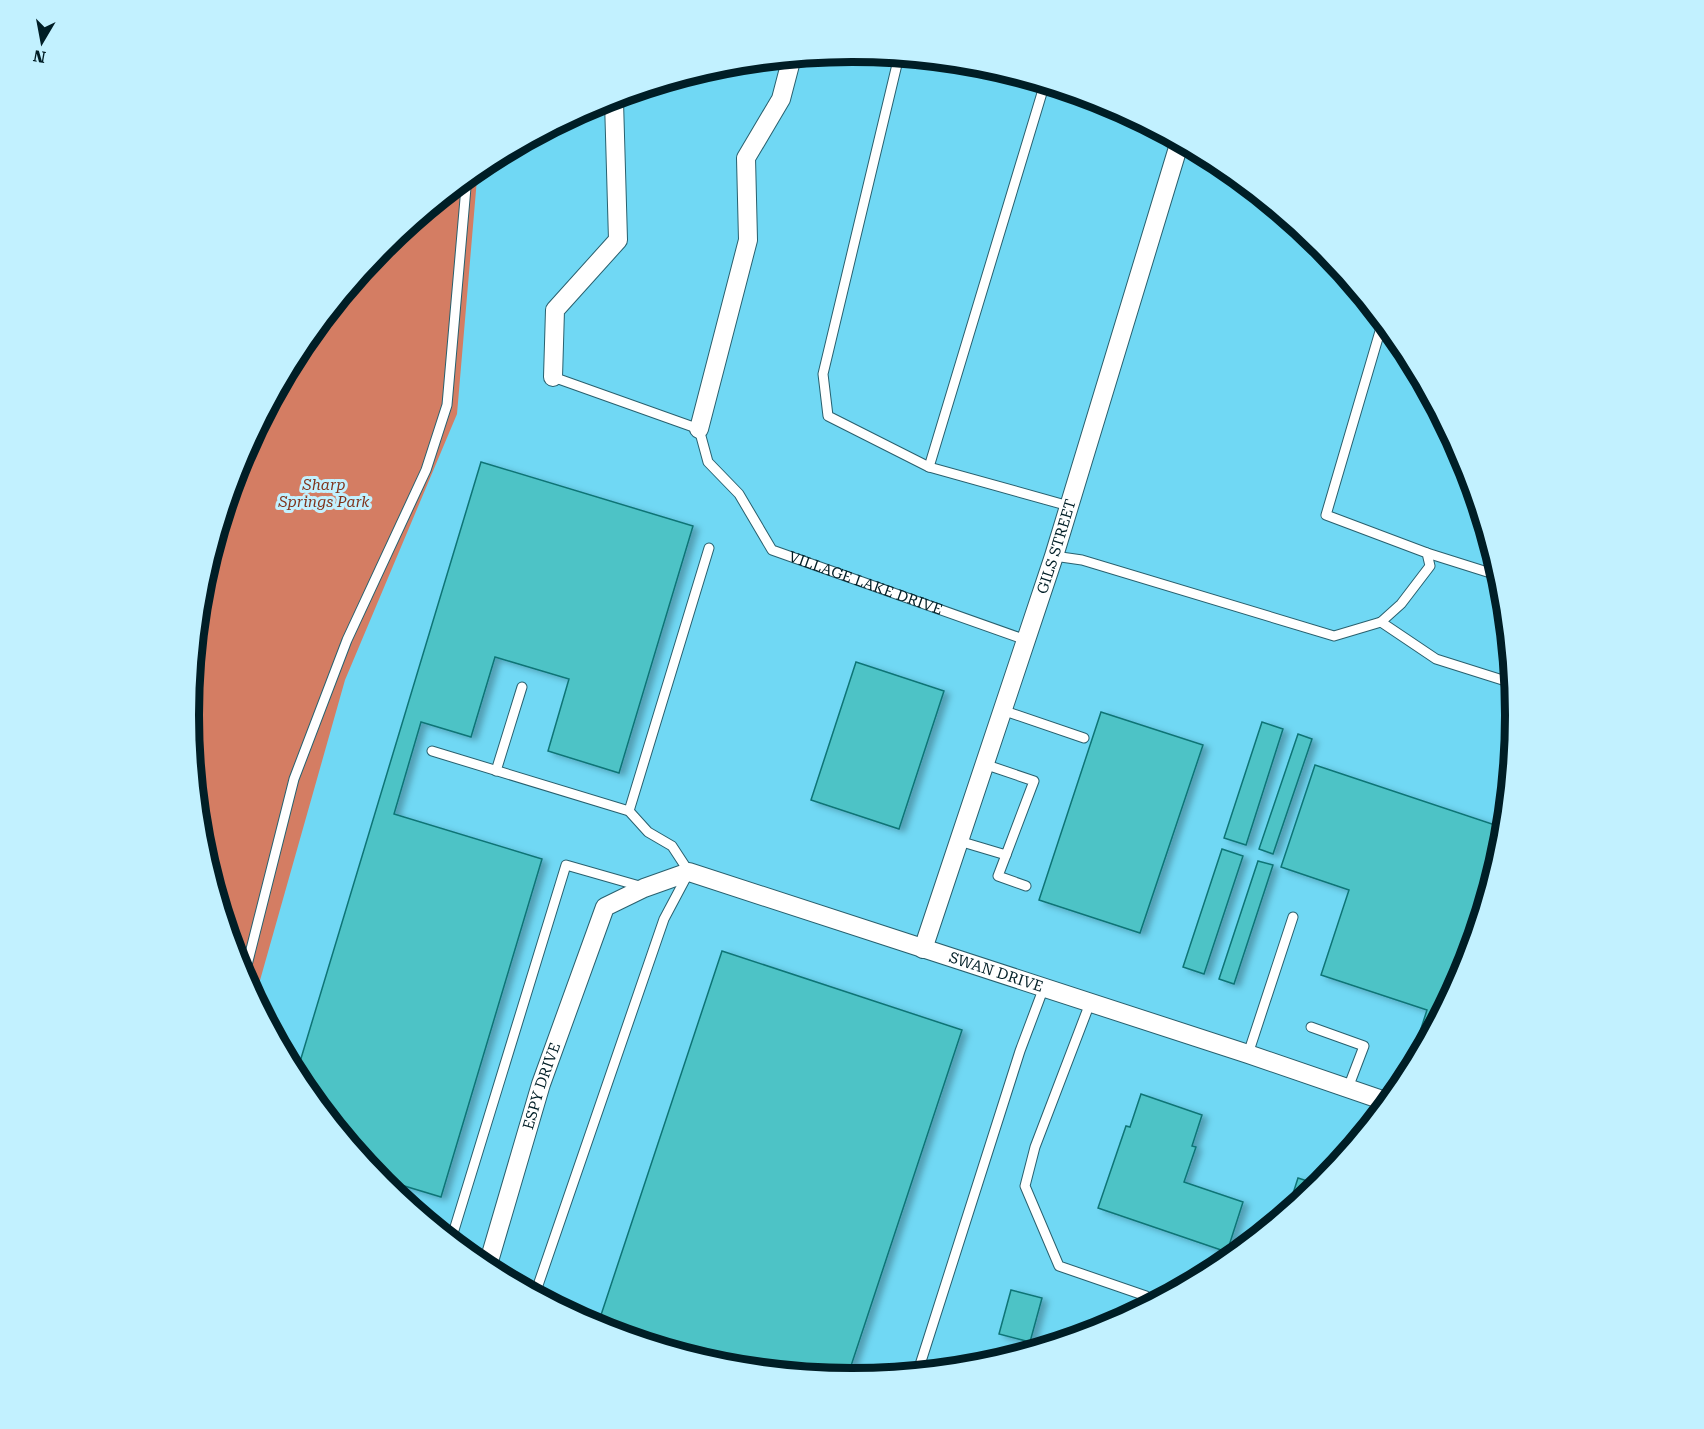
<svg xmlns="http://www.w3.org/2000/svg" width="1704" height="1429" viewBox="0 0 1704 1429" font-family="'Roboto Serif',serif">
<defs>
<filter id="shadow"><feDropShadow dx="5.5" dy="3" stdDeviation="3" flood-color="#0004"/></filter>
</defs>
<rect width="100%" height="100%" fill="#70d8f4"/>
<path fill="#d47d63" d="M478,167L457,414L345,680L255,998L239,968L201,844L189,714L201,585L239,460L301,346L383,245Z"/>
<g fill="#4ec3c6" stroke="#0f7476" stroke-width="1.5" filter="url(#shadow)">
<path d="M481,462L693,526L619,773L548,751L569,679L495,657L471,737L421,722L394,814L542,859L441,1197L378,1178L300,1083L296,1075Z"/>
<path d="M856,662L944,691L899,829L811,800Z"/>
<path d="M1101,712L1203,745L1140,933L1039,900Z"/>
<path d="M1262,722L1283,729L1246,845L1224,838Z"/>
<path d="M1298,734L1312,739L1273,854L1259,849Z"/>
<path d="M1315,765L1504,828L1503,844L1465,969L1423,1046L1416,1044L1427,1010L1321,975L1349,890L1281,867Z"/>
<path d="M1222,849L1243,856L1204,974L1183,967Z"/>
<path d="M1258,861L1273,865L1234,984L1219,979Z"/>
<path d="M722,951L962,1030L847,1378L722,1365L597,1327Z"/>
<path d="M1141,1094L1202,1115L1192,1146L1196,1147L1184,1182L1243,1202L1227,1252L1098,1208L1126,1126L1130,1127Z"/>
<path d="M1298,1178L1320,1185L1287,1212Z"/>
<path d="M1011,1290L1042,1298L1030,1342L999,1334Z"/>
</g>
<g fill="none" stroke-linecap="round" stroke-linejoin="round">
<g stroke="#29606e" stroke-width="11">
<g id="service">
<path d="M899,56L823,374L828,416L929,467L1069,506"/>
<path id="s1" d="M553,377L699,429L708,462L739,494L772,550L1026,640"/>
<path d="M929,467L1045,83"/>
<path d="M1427,553L1500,576"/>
<path d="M1054,556L1082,560L1334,636L1381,622L1401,604L1430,566L1427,553L1326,515L1383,321"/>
<path d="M1381,622L1436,659L1512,683"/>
<path d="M1002,710L1084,738"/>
<path d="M432,751L629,811L648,832L672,846L689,872L664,919L535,1294"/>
<path d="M496,771L522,687"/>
<path d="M629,811L709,548"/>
<path d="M959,841L1006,855L1034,781L984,764"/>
<path d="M1006,855L998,876L1026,886"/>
<path d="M244,977L294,779L347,640L426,470L447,405L467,176"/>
<path d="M1090,1003L1035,1147L1025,1186L1059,1266L1146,1296"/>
<path d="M1311,1027L1364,1046L1348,1088"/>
<path d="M1248,1054L1293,917"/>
<path d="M451,1240L566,865L643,887"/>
<path d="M918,1371L1020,1051L1044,987"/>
</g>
</g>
<g stroke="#29606e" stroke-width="20">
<g id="minor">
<path d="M553,377L555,310L618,240L614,101L619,95"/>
<path d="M699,429L748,240L746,158L781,99L792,57"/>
<path id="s2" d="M923,949L1054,556L1180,141"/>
<path id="s3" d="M487,1268L541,1084L605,907L644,888L689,872L1248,1054L1388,1102"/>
</g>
</g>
<use href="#service" stroke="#fff" stroke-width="9"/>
<use href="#minor" stroke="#fff" stroke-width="18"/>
</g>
<g text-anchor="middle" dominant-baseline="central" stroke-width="6" stroke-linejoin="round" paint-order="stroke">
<g font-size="15" font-style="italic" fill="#80341d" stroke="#c2f1ff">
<text x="324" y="485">Sharp<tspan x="324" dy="17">Springs Park</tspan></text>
</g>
<g font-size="15" fill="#001e26" stroke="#c2f1ff">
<text stroke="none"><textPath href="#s2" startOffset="424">GILS STREET</textPath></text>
<text stroke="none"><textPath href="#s1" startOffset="398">VILLAGE LAKE DRIVE</textPath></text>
<text stroke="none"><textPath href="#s3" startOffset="794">SWAN DRIVE</textPath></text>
<text stroke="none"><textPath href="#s3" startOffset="190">ESPY DRIVE</textPath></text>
</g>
</g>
<path d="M0 0H1704V1429H0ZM199 715a653 653 0 1 1 1306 0a653 653 0 1 1-1306 0Z" fill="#c2f1ff" fill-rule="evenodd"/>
<path fill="none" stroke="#001e26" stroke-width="8" d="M199 715a653 653 0 1 1 1306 0a653 653 0 1 1-1306 0Z"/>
<g transform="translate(42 42) rotate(190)" stroke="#c2f1ff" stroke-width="4.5" paint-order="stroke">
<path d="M0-4.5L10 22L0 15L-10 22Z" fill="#001e26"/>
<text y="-9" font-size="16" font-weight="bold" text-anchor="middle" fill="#001e26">N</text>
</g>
</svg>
